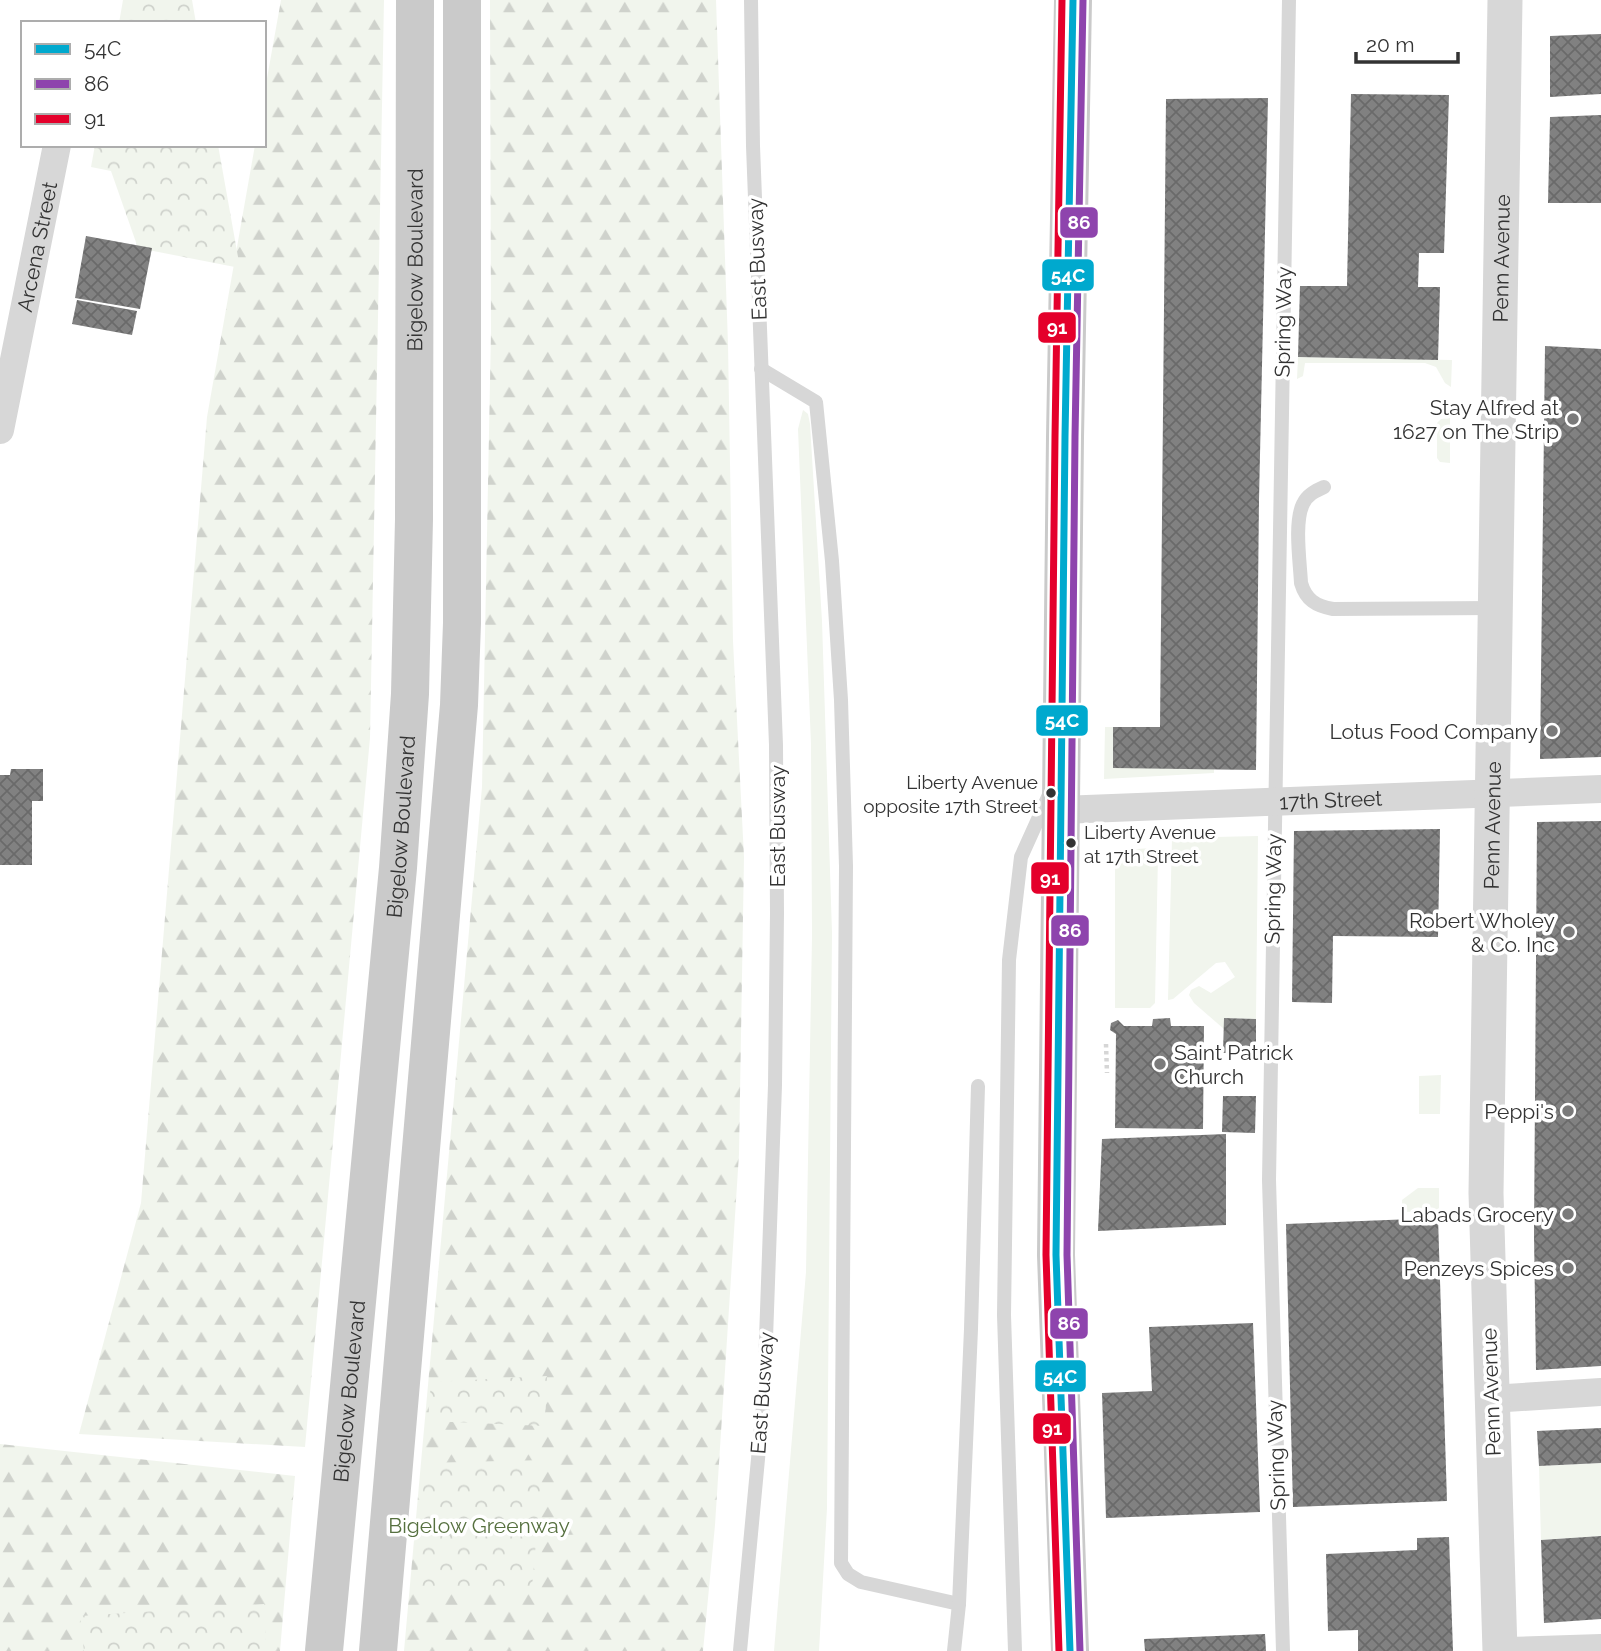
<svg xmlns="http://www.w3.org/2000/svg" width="1601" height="1651" viewBox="0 0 1601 1651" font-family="Raleway,sans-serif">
<defs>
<pattern id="forest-firs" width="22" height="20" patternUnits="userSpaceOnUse" patternTransform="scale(1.75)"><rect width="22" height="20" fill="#f1f5ed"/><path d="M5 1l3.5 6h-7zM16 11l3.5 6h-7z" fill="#cfd2cc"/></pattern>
<pattern id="park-crowns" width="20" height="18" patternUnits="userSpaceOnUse" patternTransform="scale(1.75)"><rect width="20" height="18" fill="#f1f5ed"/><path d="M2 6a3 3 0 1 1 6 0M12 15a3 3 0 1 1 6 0" fill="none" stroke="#cfd2cc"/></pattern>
<pattern id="building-cross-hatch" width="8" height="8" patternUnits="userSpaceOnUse" patternTransform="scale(1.75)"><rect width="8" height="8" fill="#818181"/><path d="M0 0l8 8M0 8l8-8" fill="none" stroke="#6a6a6a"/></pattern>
</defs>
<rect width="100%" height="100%" fill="#fff"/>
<g fill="#f1f5ed">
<path d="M1298,357L1452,360L1451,387L1445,383L1436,367L1425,363H1305L1303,376L1297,379Z"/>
<path d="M803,410L808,414L810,424L822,621L832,933L827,1508L819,1651H774L806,1272L812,936L811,744L798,429Z"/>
<path d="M1450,418V463L1440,462L1437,458V423L1441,419Z"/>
<path d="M1105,727H1113L1214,769V773L1104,779Z"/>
<path d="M1258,836L1256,1019L1225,1018L1224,1029L1194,1003L1189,995L1191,990L1199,986L1211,993L1235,977L1225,962L1216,963L1173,999L1168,1000L1172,838Z"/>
<path d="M1152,848L1158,855L1155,1003L1150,1008H1115V858L1122,850Z"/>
<path d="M1441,1075L1440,1114H1419V1076Z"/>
<path d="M1418,1188H1439V1211L1402,1212V1200Z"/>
<path d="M1601,1463V1536L1541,1540L1539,1466Z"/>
</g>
<g fill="url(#forest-firs)">
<path d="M281,0H384L370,738L305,1447L79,1434L141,1203L207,417L255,145H264V95Z"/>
<path d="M490,0H716L728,344L733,641L744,857L739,1154L715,1525L703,1651H404L482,787L491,332Z"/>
<path d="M0,1444L295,1476L280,1651H0Z"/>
</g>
<g fill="url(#park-crowns)">
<path d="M123,0H192L196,23H119Z"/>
<path d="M95,145H218L240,268L138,248L111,171L91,167Z"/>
<path d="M547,1376L545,1426L428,1421L431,1382Z"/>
<path d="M543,1460L532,1588L416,1593L425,1463Z"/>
<path d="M264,1604L266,1651H84L80,1616Z"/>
</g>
<g fill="url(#building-cross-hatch)">
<path d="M1601,34V94L1550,97V36Z"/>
<path d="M1351,94L1449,95L1444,253H1419L1418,287H1440L1438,360L1298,357L1300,286H1347Z"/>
<path d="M1268,98L1259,500L1256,770L1113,768V727H1160L1166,99Z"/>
<path d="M1601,115V203H1548L1550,117Z"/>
<path d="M86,236L152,248L140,309L75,298Z"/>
<path d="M77,300L137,311L132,335L72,324Z"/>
<path d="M1545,346L1601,349V757L1540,759Z"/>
<path d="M11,769H43V801H32V865H0V775H10Z"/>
<path d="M1601,821V1366L1536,1370L1534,1234L1537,822Z"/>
<path d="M1440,829L1438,937L1333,936L1332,1003L1292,1002L1294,831Z"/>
<path d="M1170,1018L1171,1026H1204L1203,1129L1115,1128L1116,1034L1110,1030L1111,1023L1118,1020L1124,1026H1152L1153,1019Z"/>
<path d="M1224,1018L1256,1019V1053H1223Z"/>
<path d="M1223,1096H1256L1255,1133L1222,1132Z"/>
<path d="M1226,1134V1225L1098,1231L1102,1139Z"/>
<path d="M1438,1218L1447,1501L1293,1507L1286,1224Z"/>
<path d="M1253,1323L1260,1512L1106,1518L1102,1393L1152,1391L1149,1327Z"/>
<path d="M1601,1428V1463L1539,1466L1537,1431Z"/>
<path d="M1601,1536V1619L1544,1623L1541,1540Z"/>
<path d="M1449,1537L1453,1651H1358V1630L1328,1631L1326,1554L1417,1550V1538Z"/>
<path d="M1265,1634L1266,1651H1145L1144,1639Z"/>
</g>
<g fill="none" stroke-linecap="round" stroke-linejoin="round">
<path stroke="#d6d6d6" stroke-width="4.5" stroke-dasharray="3.5 3.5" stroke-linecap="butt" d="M1106,1044L1107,1073"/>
<g stroke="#d7d7d7" stroke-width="14">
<path d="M761,369L816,402L832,561L841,700L846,866L841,1563L848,1574L861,1582L959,1604"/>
<path d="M1324,487C1315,491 1307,495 1303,504C1294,522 1300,562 1301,583C1306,600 1316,606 1333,609L1494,608"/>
<path d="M740,1651L764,1395L775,1085L777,913L776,745L753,146L751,0"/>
<path d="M954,1651L959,1604L971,1329L978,1086"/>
<path d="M1015,1651L1004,1315L1009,960L1021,857L1049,795"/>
<path d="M1283,1651L1269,1180L1289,0"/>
</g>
<g stroke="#d7d7d7" stroke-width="28">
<path id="s1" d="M0,430L57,145"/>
<path id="s2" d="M1061,810L1601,789"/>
<path d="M1491,1399L1601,1392"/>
<path d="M1508,1651L1601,1648"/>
</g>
<path stroke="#d7d7d7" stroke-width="35" id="s3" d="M1500,1651L1486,1193L1505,0"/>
<g stroke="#cacaca" stroke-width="38">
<path id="s4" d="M324,1651L398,868L410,694L414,519L415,0"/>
<path d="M378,1651L459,705L462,623V0"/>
<path d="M1070,1651L1056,1255L1065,437L1073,0"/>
</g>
<g stroke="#fff" stroke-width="12">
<path id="bus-1" d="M1070,1651L1056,1255L1065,437L1073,0"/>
</g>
<g stroke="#fff" stroke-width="12">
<path id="bus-2" d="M1080,1651L1067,1255L1075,437L1083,0"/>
</g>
<g stroke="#fff" stroke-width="12">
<path id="bus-3" d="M1059,1651L1046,1255L1055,437L1062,0"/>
</g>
<use href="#bus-1" stroke="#00a9ce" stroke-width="7"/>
<use href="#bus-2" stroke="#8e44ad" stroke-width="7"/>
<use href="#bus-3" stroke="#e4002b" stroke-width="7"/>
</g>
<g fill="#7a7a7a" stroke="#fff" stroke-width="2.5">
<circle cx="1573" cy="419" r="7"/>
<circle cx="1552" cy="731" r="7"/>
<circle cx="1569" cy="932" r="7"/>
<circle cx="1160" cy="1064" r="7"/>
<circle cx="1568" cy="1111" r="7"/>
<circle cx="1568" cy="1214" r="7"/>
<circle cx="1568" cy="1268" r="7"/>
</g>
<g fill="#333" stroke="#fff" stroke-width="2.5">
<circle cx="1051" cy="793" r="6"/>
<circle cx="1071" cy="843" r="6"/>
</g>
<g text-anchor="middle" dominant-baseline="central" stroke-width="7" stroke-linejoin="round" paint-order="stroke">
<g font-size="19" fill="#333" stroke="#fff" text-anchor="end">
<text x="1038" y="782">Liberty Avenue<tspan x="1038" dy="24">opposite 17th Street</tspan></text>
<text x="1084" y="832" text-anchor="start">Liberty Avenue<tspan x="1084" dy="24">at 17th Street</tspan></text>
</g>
<g font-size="21" fill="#333" stroke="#fff">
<text stroke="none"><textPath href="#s1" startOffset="187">Arcena Street</textPath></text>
<text transform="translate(757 259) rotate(-92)">East Busway</text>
<text stroke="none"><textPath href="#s3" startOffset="1393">Penn Avenue</textPath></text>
<text stroke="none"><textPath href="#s4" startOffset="1395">Bigelow Boulevard</textPath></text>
<text transform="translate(1283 322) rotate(-89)">Spring Way</text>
<text stroke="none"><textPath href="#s2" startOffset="270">17th Street</textPath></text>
<text transform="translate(777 826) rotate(-90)">East Busway</text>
<text stroke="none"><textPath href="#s3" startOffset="826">Penn Avenue</textPath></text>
<text stroke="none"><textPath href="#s4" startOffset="828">Bigelow Boulevard</textPath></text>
<text transform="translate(1273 889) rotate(-89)">Spring Way</text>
<text stroke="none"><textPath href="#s4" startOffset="261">Bigelow Boulevard</textPath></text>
<text transform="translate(1491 1392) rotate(-92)">Penn Avenue</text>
<text transform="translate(762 1393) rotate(-86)">East Busway</text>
<text transform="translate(1276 1455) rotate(-92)">Spring Way</text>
</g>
<g font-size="21" fill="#333" stroke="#fff" text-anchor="end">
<text x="1559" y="407">Stay Alfred at<tspan x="1559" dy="24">1627 on The Strip</tspan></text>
<text x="1538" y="731">Lotus Food Company</text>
<text x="1555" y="920">Robert Wholey<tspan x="1555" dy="24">&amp; Co. Inc</tspan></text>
<text x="1174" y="1052" text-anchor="start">Saint Patrick<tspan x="1174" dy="24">Church</tspan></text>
<text x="1554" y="1111">Peppi's</text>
<text x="1554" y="1214">Labads Grocery</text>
<text x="1554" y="1268">Penzeys Spices</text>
</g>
<g font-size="21" fill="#56703f" stroke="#fff">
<text x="479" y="1525">Bigelow Greenway</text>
</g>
</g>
<g stroke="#fff" stroke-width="2.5">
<rect x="1059" y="206" width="40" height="33" rx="7" fill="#8e44ad"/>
<rect x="1041" y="258" width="54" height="34" rx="7" fill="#00a9ce"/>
<rect x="1037" y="311" width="40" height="33" rx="7" fill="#e4002b"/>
<rect x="1035" y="704" width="54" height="33" rx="7" fill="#00a9ce"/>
<rect x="1030" y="861" width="40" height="34" rx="7" fill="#e4002b"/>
<rect x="1050" y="914" width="40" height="33" rx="7" fill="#8e44ad"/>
<rect x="1049" y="1307" width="40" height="33" rx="7" fill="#8e44ad"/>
<rect x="1034" y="1359" width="53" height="34" rx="7" fill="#00a9ce"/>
<rect x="1032" y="1412" width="40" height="33" rx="7" fill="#e4002b"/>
</g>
<g font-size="19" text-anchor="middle" font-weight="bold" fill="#fff">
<text x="1079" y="229">86</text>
<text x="1068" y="282">54C</text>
<text x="1057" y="334">91</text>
<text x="1062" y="727">54C</text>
<text x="1050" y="885">91</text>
<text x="1070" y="937">86</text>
<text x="1069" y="1330">86</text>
<text x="1060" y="1383">54C</text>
<text x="1052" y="1435">91</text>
</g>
<rect x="21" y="21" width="245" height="126" fill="#ffffff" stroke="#adadad" stroke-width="2"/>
<rect x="35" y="44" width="35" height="10" fill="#00a9ce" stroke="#adadad" stroke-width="2"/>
<text x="84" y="56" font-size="21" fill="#333333">54C</text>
<rect x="35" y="79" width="35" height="10" fill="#8e44ad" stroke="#adadad" stroke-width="2"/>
<text x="84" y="91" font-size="21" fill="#333333">86</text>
<rect x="35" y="114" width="35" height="10" fill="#e4002b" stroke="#adadad" stroke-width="2"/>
<text x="84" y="126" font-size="21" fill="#333333">91</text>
<path d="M1356 52v10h102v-10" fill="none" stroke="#333333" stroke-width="3.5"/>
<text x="1366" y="52" font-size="21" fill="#333333" stroke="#ffffff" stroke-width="5" paint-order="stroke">20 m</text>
</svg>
